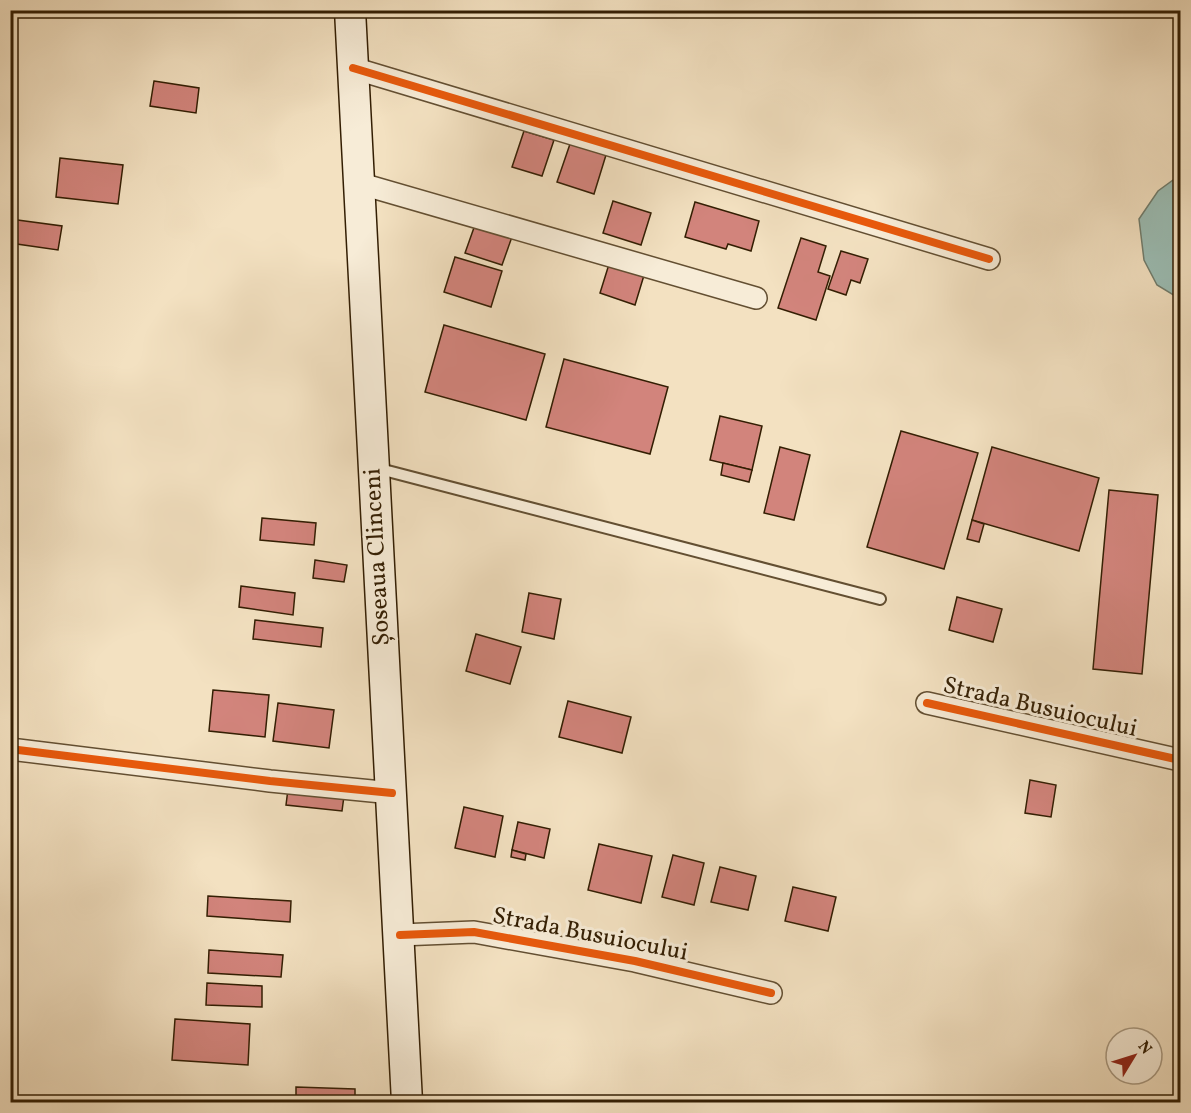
<svg xmlns="http://www.w3.org/2000/svg" width="1191" height="1113" viewBox="0 0 1191 1113" font-family="Vollkorn,serif">
<rect width="100%" height="100%" fill="#f3e1c1"/>
<filter id="stains"><feTurbulence type="fractalNoise" baseFrequency=".00333" numOctaves="4"/><feColorMatrix values="0 0 0 0 .2 0 0 0 0 .09 0 0 0 0 .02 0 0 0 .5 -.17"/></filter>
<radialGradient id="worn" r=".72"><stop offset=".6" stop-color="#630" stop-opacity="0"/><stop offset="1" stop-color="#630" stop-opacity=".3"/></radialGradient>
<path fill="#9bbdb4" stroke="#717d6d" stroke-width="1.5" d="M1180,175V299L1157,285L1144,260L1139,219L1158,191Z"/>
<g fill="#d2847c" stroke="#331e03" stroke-width="1.5">
<path d="M154,81L199,88L196,113L150,106Z"/>
<path d="M524,131L554,140L542,176L512,167Z"/>
<path d="M570,144L606,155L594,194L557,182Z"/>
<path d="M60,158L123,165L118,204L56,197Z"/>
<path d="M613,201L651,213L641,245L603,233Z"/>
<path d="M695,202L759,221L751,251L728,244L726,249L685,237Z"/>
<path d="M10,219L62,226L58,250L10,243Z"/>
<path d="M476,222L513,234L502,265L465,253Z"/>
<path d="M801,238L826,246L818,272L830,276L816,320L778,308Z"/>
<path d="M841,251L868,259L860,283L851,280L846,295L828,289Z"/>
<path d="M455,257L502,271L491,307L444,292Z"/>
<path d="M610,261L645,272L635,305L600,293Z"/>
<path d="M444,325L545,354L526,420L425,392Z"/>
<path d="M564,359L668,387L650,454L546,427Z"/>
<path d="M720,416L762,426L752,470L710,460Z"/>
<path d="M901,431L978,453L944,569L867,547Z"/>
<path d="M780,447L810,455L794,520L764,513Z"/>
<path d="M992,447L1099,478L1079,551L972,520Z"/>
<path d="M723,463L752,470L749,482L721,475Z"/>
<path d="M1109,490L1158,495L1142,674L1093,669Z"/>
<path d="M262,518L316,523L314,545L260,540Z"/>
<path d="M972,520L984,524L979,542L967,539Z"/>
<path d="M315,560L347,565L344,582L313,578Z"/>
<path d="M241,586L295,593L293,615L239,607Z"/>
<path d="M529,593L561,599L554,639L522,632Z"/>
<path d="M957,597L1002,609L993,642L949,630Z"/>
<path d="M255,620L323,628L321,647L253,639Z"/>
<path d="M476,634L521,647L510,684L466,671Z"/>
<path d="M213,690L269,695L265,737L209,731Z"/>
<path d="M568,701L631,717L622,753L559,737Z"/>
<path d="M278,703L334,710L329,748L273,741Z"/>
<path d="M1030,780L1056,785L1051,817L1025,813Z"/>
<path d="M288,789L344,796L342,811L286,805Z"/>
<path d="M464,807L503,816L495,857L455,848Z"/>
<path d="M518,822L550,829L544,858L512,850Z"/>
<path d="M599,844L652,856L641,903L588,890Z"/>
<path d="M512,850L526,854L525,860L511,857Z"/>
<path d="M673,855L704,863L694,905L662,897Z"/>
<path d="M720,867L756,876L748,910L711,902Z"/>
<path d="M793,887L836,897L828,931L785,921Z"/>
<path d="M208,896L291,901L290,922L207,916Z"/>
<path d="M209,950L283,955L281,977L208,973Z"/>
<path d="M207,983L262,986V1007L206,1005Z"/>
<path d="M175,1019L250,1024L248,1065L172,1060Z"/>
<path d="M296,1087L355,1089V1102H296Z"/>
</g>
<g fill="none" stroke-linecap="round" stroke-linejoin="round">
<g stroke="#634f32" stroke-width="14">
<path id="service" d="M376,468L880,599"/>
</g>
<g stroke="#634f32" stroke-width="24">
<g id="minor">
<path d="M353,68L989,259"/>
<path d="M358,183L756,298"/>
<path d="M927,703L1180,760"/>
<path d="M10,749L270,781L392,793"/>
<path d="M400,935L474,932L635,961L771,993"/>
</g>
</g>
<g stroke="#331e03" stroke-width="33">
<path id="secondary" d="M350,10L407,1102"/>
</g>
<use href="#service" stroke="#f7ecd7" stroke-width="10"/>
<use href="#minor" stroke="#f7ecd7" stroke-width="21"/>
<use href="#secondary" stroke="#f7ecd7" stroke-width="30"/>
<g stroke="#f7ecd7" stroke-width="11">
<g id="cycleway">
<path d="M353,68L989,259"/>
<path d="M927,703L1180,760"/>
<path d="M10,749L270,781L392,793"/>
<path d="M400,935L474,932L635,961L771,993"/>
</g>
</g>
<use href="#cycleway" stroke="#e8590c" stroke-width="8"/>
</g>
<g text-anchor="middle" dominant-baseline="central" stroke-width="6" stroke-linejoin="round" paint-order="stroke">
<g font-size="24" fill="#331e03" stroke="#f7ecd7">
<text transform="translate(378 557) rotate(-93)">Șoseaua Clinceni</text>
<text transform="translate(1040 708) rotate(13)">Strada Busuiocului</text>
<text transform="translate(590 935) rotate(11)">Strada Busuiocului</text>
</g>
</g>
<rect width="1191" height="1113" fill="none" stroke="#f3e1c1" stroke-width="36"/>
<rect x="12" y="12" width="1167" height="1089" fill="none" stroke="#331e03" stroke-width="3"/>
<rect x="18" y="18" width="1155" height="1077" fill="none" stroke="#331e03" stroke-width="1.5"/>
<g transform="translate(1134 1056) rotate(52)"><circle r="28" fill="#f7ecd7" stroke="#a99a82" stroke-width="1.5"/>
<path d="M0-4.5L10 22L0 15L-10 22Z" fill="#8f2418"/>
<text y="-9" font-size="16" font-weight="bold" text-anchor="middle" fill="#331e03">N</text>
</g>
<rect width="100%" height="100%" filter="url(#stains)"/>
<rect width="100%" height="100%" fill="url(#worn)"/>
</svg>
